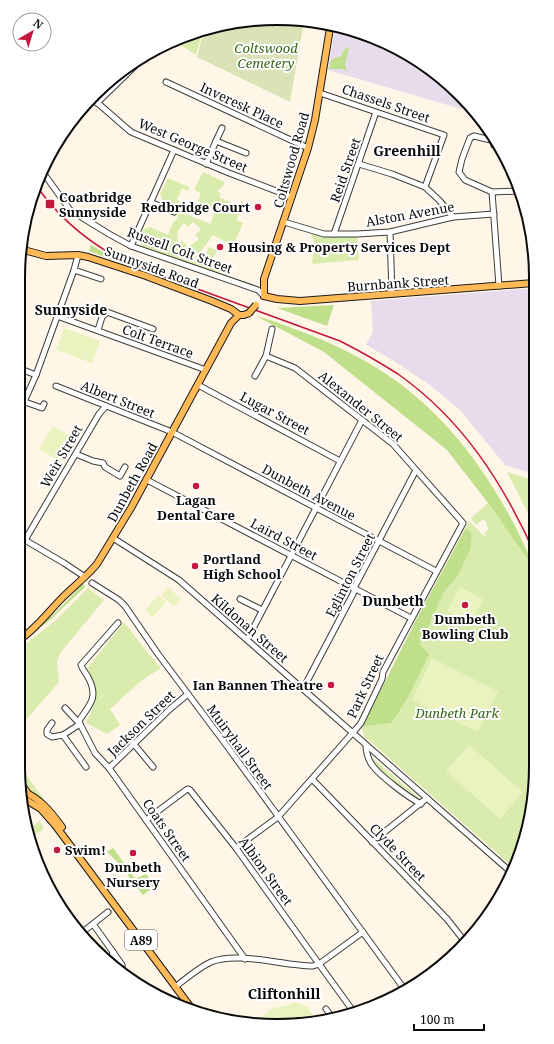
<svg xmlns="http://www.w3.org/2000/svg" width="554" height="1044" viewBox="0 0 554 1044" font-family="'Noto Serif',serif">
<rect width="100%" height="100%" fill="#fff6e7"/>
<g fill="#e7dceb">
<path d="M335,29L392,45L448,82L475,113L328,70Z"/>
<path d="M534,288V474L505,465L461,411L430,385L394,361L366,345L373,331L371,301Z"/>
</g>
<g fill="#d9ecad" fill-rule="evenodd">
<path d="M209,30L200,40L196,55L176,42L194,32Z"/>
<path d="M203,172L225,182L222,187L217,191L221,193L219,197L239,206L242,201L243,202L244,208L241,210L240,214L236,220L243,223L233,246L213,235L199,254H194L185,251V255L204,259L209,247L217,251L212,260L223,266L218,276L143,250L139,238L144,229L150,227L168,235L173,222L178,218L173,204L171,205L163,201L160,194L168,178L189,187L188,191L182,188L177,200L182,203L179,209L181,212L210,224L216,210L198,201L201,193L194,190ZM193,222L201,229L195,235L199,239L189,247L181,240L180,246C175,237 177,230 184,223L188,227Z"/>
<path d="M311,233L323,236L357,237L359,260L312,264L314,242Z"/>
<path d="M507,472L535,481V527Z"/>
<path d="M488,503L535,570V784L527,834L514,868L364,736L362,728L415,623L469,521L484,536L486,535L484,533L489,529L486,525L487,523L483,519L476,525L471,518Z"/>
<path d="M88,588L104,600L61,652L57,661L59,682L18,729V650L56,620Z"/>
<path d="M124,622L147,652L161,668L141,681L110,709L120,725L107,734L86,723L95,702L85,671Z"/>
<path d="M369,755L420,799V800H417C400,788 378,775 369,755Z"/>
<path d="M18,764L43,798L41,800C29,791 18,781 18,764Z"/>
<path d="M39,821L43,826V829L31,839L29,830Z"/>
</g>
<g fill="#bfdf8b">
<path d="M346,47L349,48L345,65L347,71L343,69H329L331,60L341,56Z"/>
<path d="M91,245L128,266L89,251Z"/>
<path d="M334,305L327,326L277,308Z"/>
<path d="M256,316C273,320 289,327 305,333C334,344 363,358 389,376C456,421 505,496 535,570L488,503L447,450L324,352Z"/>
<path d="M466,528L472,534L470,550L458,575L443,593L420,645L429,654L406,701L391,723L363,726L417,618Z"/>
<path d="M83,584L85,587L49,621L30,635L57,611Z"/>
<path d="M113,848L134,877L137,878L146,874L155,886L143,895L138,889L131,884C130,881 129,877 128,874C126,871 110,854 107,852Z"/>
</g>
<g fill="#dbe2b7">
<path d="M294,19L304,21L290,102L197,57L201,41L211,29Z"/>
<path d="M18,374L28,378L18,401Z"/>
</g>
<g fill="#eaf3c0">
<path d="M64,328L100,341L92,363L56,350Z"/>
<path d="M53,426L75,439L61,462L39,449Z"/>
<path d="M168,587L181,599L174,607L161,595Z"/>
<path d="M460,587L483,599L471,623L447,611Z"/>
<path d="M158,595L166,602L153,617L145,610Z"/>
<path d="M432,658L498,691L478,732L412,700Z"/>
<path d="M469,745L523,792L500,819L446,771Z"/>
<path d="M296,1002L307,1007L318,1021L311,1024L259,1020L269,1010Z"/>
</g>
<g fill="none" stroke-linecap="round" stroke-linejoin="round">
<g stroke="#3d3d3d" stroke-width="7">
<g id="minor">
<path d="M166,82L308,148"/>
<path d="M320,93L444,135L425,187"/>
<path d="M93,99L131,132L229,173L292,197"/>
<path d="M97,103L135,66"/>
<path d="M216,141L222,128"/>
<path d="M499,146L494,145L495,141L474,136L470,138L462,159L459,172L465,180L492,192L520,191"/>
<path d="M206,164L216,141L246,153"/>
<path d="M359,164L392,174L425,187L439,200L453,217"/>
<path d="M42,171L70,210L109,234L131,246L258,290L264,296"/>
<path d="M492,192L499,286"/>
<path d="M150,202L174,212"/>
<path d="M284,222L324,234H357L390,232L453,217L494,214"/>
<path d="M390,232L392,294"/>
<path d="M334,234L376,112"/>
<path d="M131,246L174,150"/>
<path d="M74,270L101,279"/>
<path d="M57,316L206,370"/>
<path d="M98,330L102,317L107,312L153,329"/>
<path d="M266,356L272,329"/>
<path d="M18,368L36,375"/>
<path d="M198,385L340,461"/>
<path d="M56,386L172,432L436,571"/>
<path d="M25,402L42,408L44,404"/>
<path d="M18,415L36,375L74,270L78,255"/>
<path d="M76,454L93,461L103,463L105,467L120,476L125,467"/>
<path d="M147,480L411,618"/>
<path d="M18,536L64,563L85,577"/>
<path d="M113,538L179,580L512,873"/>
<path d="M25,540L99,414L106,406"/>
<path d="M92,583L119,600L125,606L158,654L224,742L405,990"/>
<path d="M240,599L262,610"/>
<path d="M118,623L81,665C83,671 87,674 89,679C99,699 88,706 79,721L80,724L95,753L109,768L245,959"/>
<path d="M247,640L362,420"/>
<path d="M303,689L354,592V588L416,470"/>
<path d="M52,723L47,730V734L52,737L63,735L86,767"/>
<path d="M63,735L80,724L65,708"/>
<path d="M133,743L153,767"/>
<path d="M366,745C366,752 368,759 372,765C381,777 408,797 421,804"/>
<path d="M109,768L170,709L188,694"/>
<path d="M312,779L447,919L466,943"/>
<path d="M146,820L186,790L188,789L190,790L236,848L319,964L353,1011"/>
<path d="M372,842L427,798"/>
<path d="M236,848L278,817L356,729L361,723L382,679L383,672L463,523L393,444L295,368L266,356L255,376"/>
<path d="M93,924L108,912"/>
<path d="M81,933L93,924L113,952"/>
<path d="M111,962L113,952L122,965V972"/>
<path d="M175,987C187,978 198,968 211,962C238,951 284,966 313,966L319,964L363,932"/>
<path d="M326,1009L332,1017"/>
</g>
</g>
<g stroke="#1b1b1b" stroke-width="8">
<g id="major">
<path d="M20,249L46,256L78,255L88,257L146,276L212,301L231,309L239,315H244L249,313"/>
<path d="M264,296V279L308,148L315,120L330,28"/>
<path d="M264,296L277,299L300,301L534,283"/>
<path d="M18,641C36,629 48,612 63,597C74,586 87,576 97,564L131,508L231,323L239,315"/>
<path d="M20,782L28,794"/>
<path d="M22,791C40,798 51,812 62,827"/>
<path d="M23,798L41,809L55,825L192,1009"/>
</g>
</g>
<use href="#minor" stroke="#fff" stroke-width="5"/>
<use href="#major" stroke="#ffba57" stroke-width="6"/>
<path stroke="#c5173c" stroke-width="1.5" d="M36,185C59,219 92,245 129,264L340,341C360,351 379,362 398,374C463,420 503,483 535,554"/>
<g stroke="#1b1b1b" stroke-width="8" stroke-linecap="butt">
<path id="major-bridge" d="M249,313L256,305"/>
</g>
<use href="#major-bridge" stroke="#ffba57" stroke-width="6"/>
</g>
<g fill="#c5173c" stroke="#fff" stroke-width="1.5">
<rect x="45" y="199" width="10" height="10" rx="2"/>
<circle cx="258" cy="207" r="4"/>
<circle cx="220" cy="247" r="4"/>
<circle cx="196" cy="486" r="4"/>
<circle cx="195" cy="566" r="4"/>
<circle cx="465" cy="605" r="4"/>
<circle cx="331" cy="685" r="4"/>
<circle cx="57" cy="850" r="4"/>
<circle cx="133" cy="853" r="4"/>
</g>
<g text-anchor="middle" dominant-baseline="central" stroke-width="4" stroke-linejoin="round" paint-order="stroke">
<rect fill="#fff" stroke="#545454" stroke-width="1" x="125" y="930" width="32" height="20" rx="3"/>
<g font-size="12" font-weight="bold" fill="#0a0a0a">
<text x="141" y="940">A89</text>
</g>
<g font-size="13" font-style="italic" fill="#346616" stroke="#fff">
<text x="266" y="48">Coltswood<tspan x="266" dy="15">Cemetery</tspan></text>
<text x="457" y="713">Dunbeth Park</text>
</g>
<g font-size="13" fill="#0a0a0a" stroke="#fff">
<text transform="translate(386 103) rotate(19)">Chassels Street</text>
<text transform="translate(242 105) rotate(25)">Inveresk Place</text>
<text transform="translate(193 145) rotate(23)">West George Street</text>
<text transform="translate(291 160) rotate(-74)">Coltswood Road</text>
<text transform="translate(345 170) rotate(-71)">Reid Street</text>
<text transform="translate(410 214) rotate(-10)">Alston Avenue</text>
<text transform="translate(180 250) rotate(20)">Russell Colt Street</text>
<text transform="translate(152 267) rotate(20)">Sunnyside Road</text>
<text transform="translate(398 283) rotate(-4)">Burnbank Street</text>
<text transform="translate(158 341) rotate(20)">Colt Terrace</text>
<text transform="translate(118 399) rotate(22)">Albert Street</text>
<text transform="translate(361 406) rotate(39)">Alexander Street</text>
<text transform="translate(275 413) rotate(28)">Lugar Street</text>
<text transform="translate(61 456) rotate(-60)">Weir Street</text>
<text transform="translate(132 482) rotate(-61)">Dunbeth Road</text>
<text transform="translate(309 492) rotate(28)">Dunbeth Avenue</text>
<text transform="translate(284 539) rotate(28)">Laird Street</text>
<text transform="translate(350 575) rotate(-63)">Eglinton Street</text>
<text transform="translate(250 628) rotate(41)">Kildonan Street</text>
<text transform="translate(365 686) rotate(-65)">Park Street</text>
<text transform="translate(141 723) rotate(-44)">Jackson Street</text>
<text transform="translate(240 747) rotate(54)">Muiryhall Street</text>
<text transform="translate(167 830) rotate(55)">Coats Street</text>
<text transform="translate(398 852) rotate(46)">Clyde Street</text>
<text transform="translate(266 871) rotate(54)">Albion Street</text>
</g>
<g font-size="13" font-weight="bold" fill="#0a0a0a" stroke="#fff" text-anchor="start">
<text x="59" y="197">Coatbridge<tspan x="59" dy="15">Sunnyside</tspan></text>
<text x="250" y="207" text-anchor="end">Redbridge Court</text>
<text x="228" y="247">Housing &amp; Property Services Dept</text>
<text x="196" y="500" text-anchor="middle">Lagan<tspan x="196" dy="15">Dental Care</tspan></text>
<text x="203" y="559">Portland<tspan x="203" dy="15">High School</tspan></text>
<text x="465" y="619" text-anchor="middle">Dumbeth<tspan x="465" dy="15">Bowling Club</tspan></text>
<text x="323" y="685" text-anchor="end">Ian Bannen Theatre</text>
<text x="65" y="850">Swim!</text>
<text x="133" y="867" text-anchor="middle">Dunbeth<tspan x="133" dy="15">Nursery</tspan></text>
</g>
<g font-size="14" font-weight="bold" fill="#0a0a0a" stroke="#fff">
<text x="407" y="150">Greenhill</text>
<text x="71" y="309">Sunnyside</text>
<text x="393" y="600">Dunbeth</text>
<text x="284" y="993">Cliftonhill</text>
</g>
</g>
<path d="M0 0H554V1044H0ZM277 25H277A252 252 0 0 1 529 277V767A252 252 0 0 1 277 1019H277A252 252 0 0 1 25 767V277A252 252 0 0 1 277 25Z" fill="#fff" fill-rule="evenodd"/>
<path fill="none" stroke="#0a0a0a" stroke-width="2" d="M277 25H277A252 252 0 0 1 529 277V767A252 252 0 0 1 277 1019H277A252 252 0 0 1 25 767V277A252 252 0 0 1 277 25Z"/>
<g transform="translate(32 32) rotate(38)"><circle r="19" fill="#ffffff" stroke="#9d9d9d"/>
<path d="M0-3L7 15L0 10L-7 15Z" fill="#c5173c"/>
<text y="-6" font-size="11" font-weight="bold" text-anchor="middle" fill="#0a0a0a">N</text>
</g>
<path d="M414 1024v6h70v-6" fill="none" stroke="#0a0a0a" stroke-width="2"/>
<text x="420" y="1024" font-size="12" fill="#0a0a0a" stroke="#ffffff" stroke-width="3" paint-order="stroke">100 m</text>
</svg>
